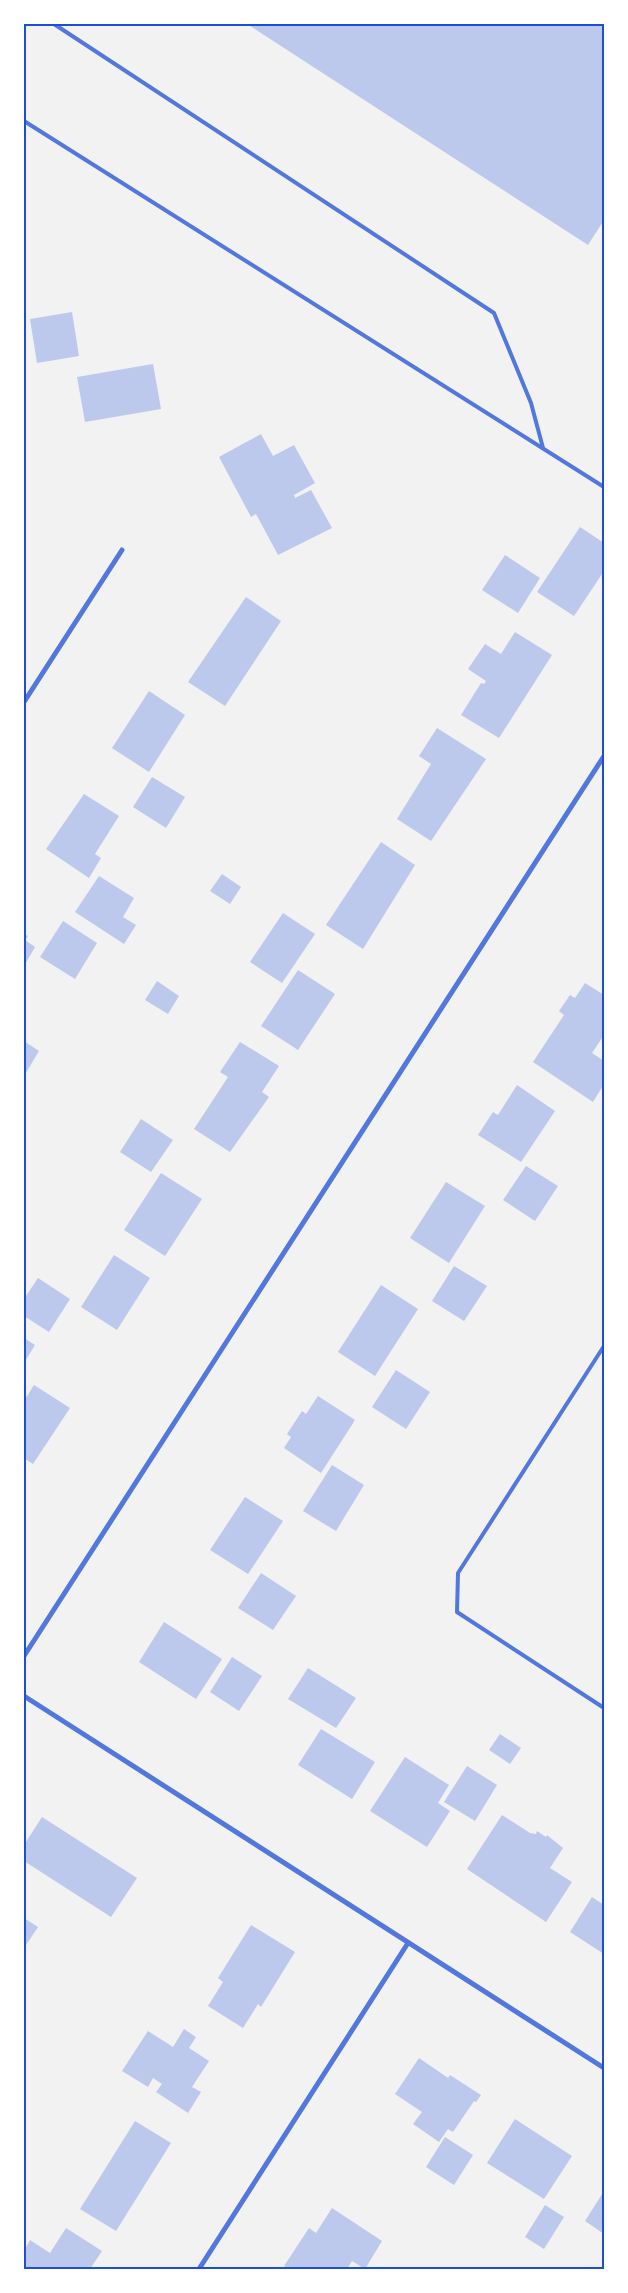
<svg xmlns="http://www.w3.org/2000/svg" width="628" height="2293" viewBox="0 0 628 2293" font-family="'Space Grotesk',sans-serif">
<rect width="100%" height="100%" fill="#f2f2f2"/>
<g fill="#bdc9ec">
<path d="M247,24H604V220L588,245Z"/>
<path d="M72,312L79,356L37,363L30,319Z"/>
<path d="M153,364L161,409L85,422L77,377Z"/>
<path d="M261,434L273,456L294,445L315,483L294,495L295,498L311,490L332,528L278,555L256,514L251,517L219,457Z"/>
<path d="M580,527L604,543V571L574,616L537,592Z"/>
<path d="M505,555L540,578L518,613L482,590Z"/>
<path d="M246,597L281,621L225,706L188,682Z"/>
<path d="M515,632L552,655L499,738L461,715L481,683L484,684L486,681L468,669L485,644L501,654Z"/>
<path d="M149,691L185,715L149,772L112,748Z"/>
<path d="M437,728L486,759L431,841L397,819L431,764L419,756Z"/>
<path d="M152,777L185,797L166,828L133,807Z"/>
<path d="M84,794L119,816L95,854L101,858L89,878L46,849Z"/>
<path d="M381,842L415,865L363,949L326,925Z"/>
<path d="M222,874L241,887L230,904L210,891Z"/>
<path d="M99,876L134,898L123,917L136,925L124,944L75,912Z"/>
<path d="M283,913L315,934L282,983L250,962Z"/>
<path d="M63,921L97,943L75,979L40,957Z"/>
<path d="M24,934L28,936L25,940L35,947L24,966Z"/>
<path d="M298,970L335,994L298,1050L261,1026Z"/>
<path d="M157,981L179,996L168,1014L145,1000Z"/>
<path d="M585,983L604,995V1035L592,1053L604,1061V1084L593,1102L533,1062L564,1015L559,1011L570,995L575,998Z"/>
<path d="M24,1041L39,1051L24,1076Z"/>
<path d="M240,1042L279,1066L262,1092L269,1097L230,1152L194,1129L228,1077L220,1072Z"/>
<path d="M517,1085L555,1111L521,1162L478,1135L493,1112L498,1115Z"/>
<path d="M141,1119L173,1140L151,1172L120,1152Z"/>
<path d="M526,1166L558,1186L535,1221L503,1200Z"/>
<path d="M161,1173L202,1199L165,1256L124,1230Z"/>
<path d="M446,1182L485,1206L449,1263L410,1238Z"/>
<path d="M114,1255L150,1278L117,1330L81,1307Z"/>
<path d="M454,1266L487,1286L464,1321L432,1301Z"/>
<path d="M38,1278L70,1299L49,1332L24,1316V1299Z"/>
<path d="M381,1285L418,1309L375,1376L338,1352Z"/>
<path d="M24,1338L35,1345L24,1363Z"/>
<path d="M396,1370L430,1392L406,1429L372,1407Z"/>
<path d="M34,1385L70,1408L33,1464L24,1458V1401Z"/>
<path d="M318,1396L355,1420L321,1473L284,1448L291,1437L287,1434L302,1411L306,1414Z"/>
<path d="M332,1465L364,1485L336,1531L303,1511Z"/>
<path d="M245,1497L283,1521L248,1574L210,1550Z"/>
<path d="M261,1573L296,1596L273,1630L238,1608Z"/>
<path d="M164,1622L222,1659L196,1699L139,1662Z"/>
<path d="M232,1657L262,1676L239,1711L210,1692Z"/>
<path d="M308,1668L356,1698L336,1728L288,1699Z"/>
<path d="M321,1729L375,1762L352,1799L298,1765Z"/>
<path d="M500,1734L521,1748L510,1764L489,1750Z"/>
<path d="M405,1757L449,1785L438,1803L450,1811L427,1847L370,1811Z"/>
<path d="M467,1766L497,1785L475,1821L444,1802Z"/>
<path d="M502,1815L530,1833L536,1834L537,1831L546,1837L547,1835L563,1848L550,1868L572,1882L546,1922L467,1869Z"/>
<path d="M42,1817L137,1878L111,1917L24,1861V1845Z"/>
<path d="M592,1897L604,1905V1954L570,1932Z"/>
<path d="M24,1918L38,1927L24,1948Z"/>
<path d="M251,1925L295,1952L261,2007L258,2004L243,2028L208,2006L223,1982L218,1978Z"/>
<path d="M184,2029L196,2037L189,2048L209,2061L192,2087L201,2092L188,2113L156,2092L162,2084L153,2078L148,2087L122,2071L148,2031L173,2047Z"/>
<path d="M419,2058L448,2078L450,2075L481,2095L476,2102L474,2101L453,2132L448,2129L439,2142L413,2124L422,2112L395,2094Z"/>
<path d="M515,2119L572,2156L544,2199L487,2163Z"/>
<path d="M135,2121L171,2143L116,2231L80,2209Z"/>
<path d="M445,2137L473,2155L454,2185L426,2167Z"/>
<path d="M604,2191V2234L585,2221Z"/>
<path d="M545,2205L564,2217L544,2249L525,2237Z"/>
<path d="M332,2208L382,2241L365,2269L352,2261L347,2269H289L284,2266L309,2228L316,2233Z"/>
<path d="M66,2228L102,2251L90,2269H28L24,2267V2251L30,2240L50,2253Z"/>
</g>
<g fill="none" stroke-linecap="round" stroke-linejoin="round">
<g stroke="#5277de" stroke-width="4">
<path d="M54,24L494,313L531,403L543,448"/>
<path d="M24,121L604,487"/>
<path d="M604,1346L458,1573L457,1612L604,1708"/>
</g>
<g stroke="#5277de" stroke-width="5">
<path d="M24,702L122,550"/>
<path d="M24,1656L604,756"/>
<path d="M24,1696L604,2068"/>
<path d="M199,2269L408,1943"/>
</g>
</g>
<rect width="628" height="2293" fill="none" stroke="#ffffff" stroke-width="50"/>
<rect x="25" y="25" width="578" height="2243" fill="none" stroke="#1d4ed8" stroke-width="2"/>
</svg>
